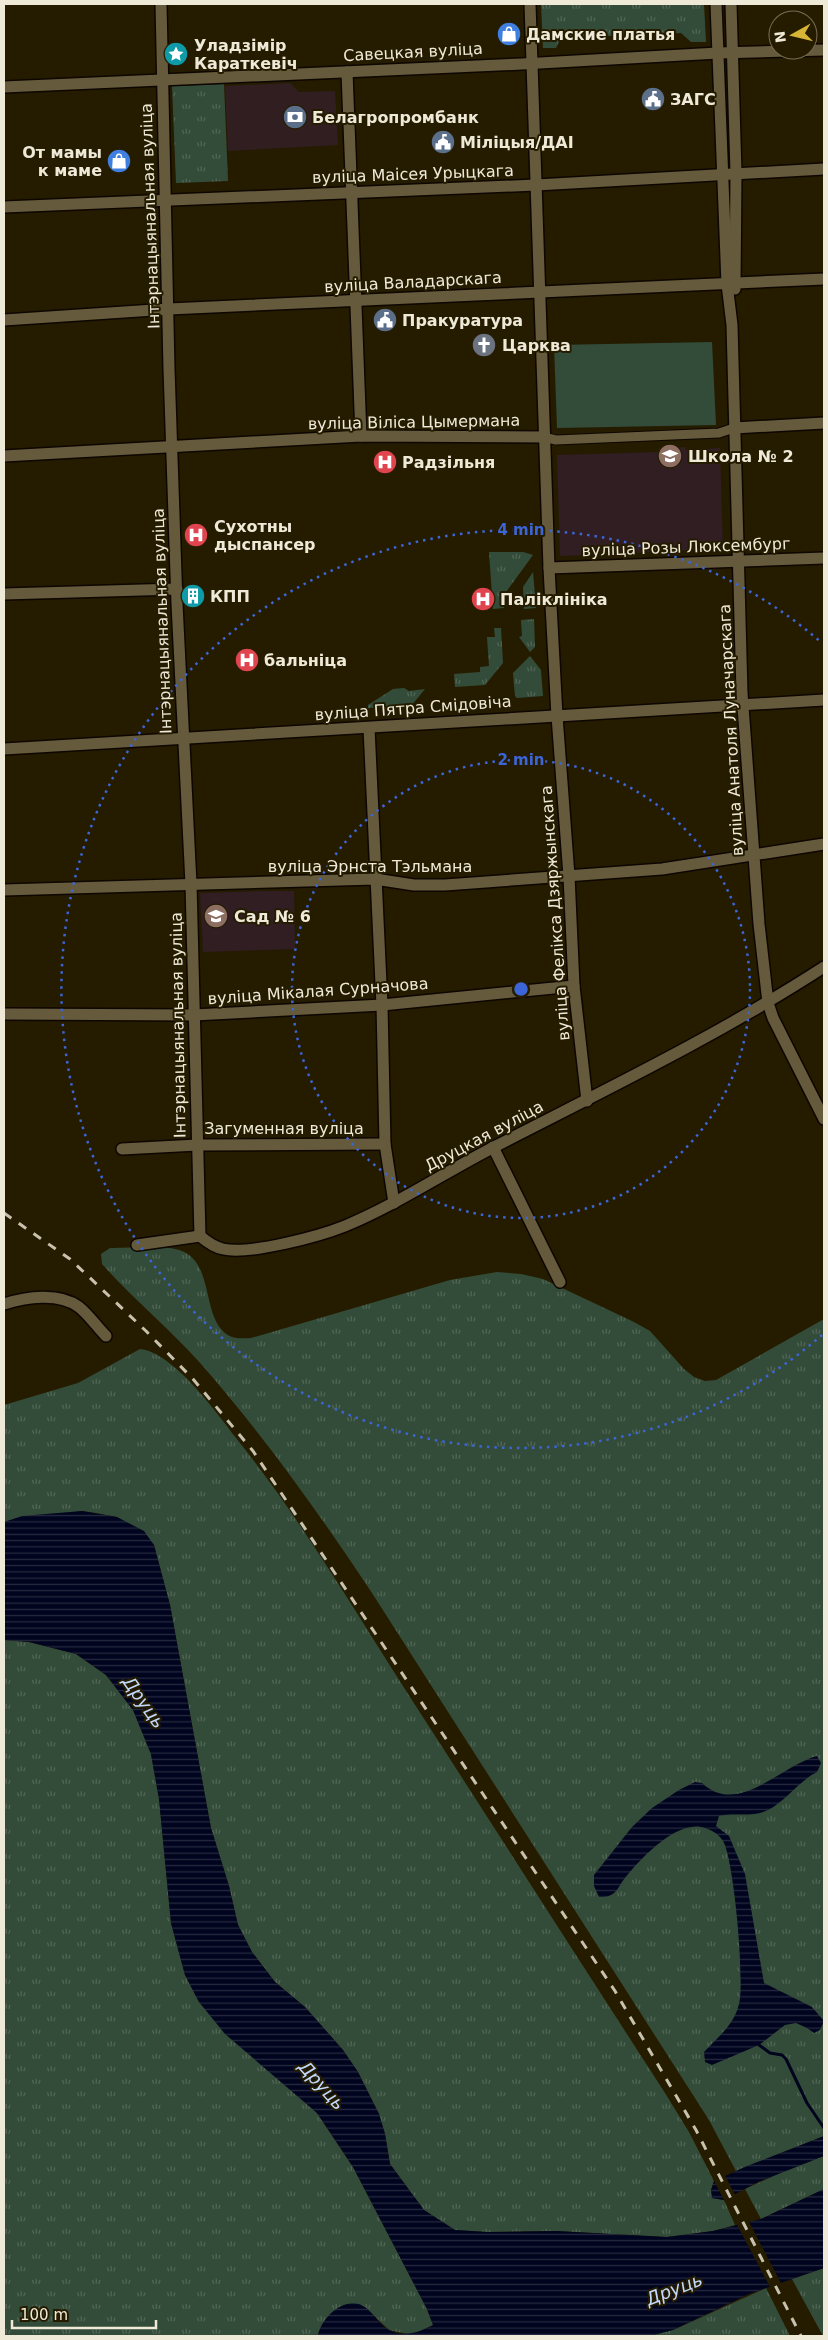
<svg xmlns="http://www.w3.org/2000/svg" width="828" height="2340" viewBox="0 0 828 2340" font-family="'DejaVu Sans',sans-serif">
<defs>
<pattern id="grass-tufts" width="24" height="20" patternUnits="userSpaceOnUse" patternTransform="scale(1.25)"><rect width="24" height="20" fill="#334c39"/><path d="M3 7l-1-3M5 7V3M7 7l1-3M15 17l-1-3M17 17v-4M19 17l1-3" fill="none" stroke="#516655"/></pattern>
<pattern id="water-rules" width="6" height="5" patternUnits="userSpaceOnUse" patternTransform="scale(1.25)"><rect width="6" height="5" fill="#00041e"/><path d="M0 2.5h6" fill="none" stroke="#26293e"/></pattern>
</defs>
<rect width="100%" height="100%" fill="#251c00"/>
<path fill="#311e21" d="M290,83L299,92L335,91L338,145L228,151L225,86Z"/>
<g fill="#301e23">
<path d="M685,447L686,450L720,448L723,549L560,556L557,455L659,452V448Z"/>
<path d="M265,891H294L295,949L203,952L200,893Z"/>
</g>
<g fill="url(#grass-tufts)">
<path d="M541,4H704L706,42H691L681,33L561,38L556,48H543Z"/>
<path d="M224,84L228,181L176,183L172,86Z"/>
<path d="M489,552H523L533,555L503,596L504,608L493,609Z"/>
<path d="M533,572L536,608L524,609L523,587Z"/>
<path d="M534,619L535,647L530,652L519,637L522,636L521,620Z"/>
<path d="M494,628H501L503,663L485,685L455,687L454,674L480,672V667L489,666L487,637H495Z"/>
<path d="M530,656L541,670L543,696L517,698L515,696L513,673Z"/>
<path d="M404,688L409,691L425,689L411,706L368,708V705L393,689Z"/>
<path d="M110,1248C130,1248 161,1244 179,1250C217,1261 199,1324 232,1337C238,1339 245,1338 251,1338L450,1280L497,1272L521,1274L543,1279L634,1322L650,1331L684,1369L694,1377L705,1381L716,1380L824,1319V2136L736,2171L709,2120L372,1593C319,1513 264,1436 201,1364C170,1329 133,1299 102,1264L101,1254Z"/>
<path d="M140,1349C173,1352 217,1413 236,1438C300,1518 353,1608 408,1694C494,1827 579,1960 665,2093L689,2132L714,2181L711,2190L712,2198L724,2200L735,2225L713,2231L667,2237L556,2231L487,2232L455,2230L424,2210L390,2164L385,2134L379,2114L358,2072L343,2050L305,2007L275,1982L252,1952L238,1925L229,1886L211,1828L170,1605L154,1545L117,1517L96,1513L82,1511L4,1522V1405L78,1383Z"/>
<path d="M4,1640L29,1642L76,1654L106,1675L133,1710L151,1754L159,1799L171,1923L185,1975L199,2002L317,2113L353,2167L427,2309L433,2325L412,2335L389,2330L365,2307L319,2331L318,2336H4Z"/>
<path d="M824,2156V2189L761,2219L745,2189L799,2164Z"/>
<path d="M824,2268V2336H823L792,2279Z"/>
<path d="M766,2288L790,2336H649L673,2330Z"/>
</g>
<path fill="#334c39" d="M712,342L716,425L557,428L554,345Z"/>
<g fill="url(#water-rules)">
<path d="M82,1511L117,1517L144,1531L154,1545L170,1605L211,1828L229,1886L238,1925L252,1952L275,1982L305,2007L343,2050L358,2072L379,2114L385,2134L390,2164L424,2210L455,2230L487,2232L556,2231L667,2237L713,2231L761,2219L824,2189V2268L749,2294L673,2330L649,2336H318C321,2317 347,2293 366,2308C374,2314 380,2325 389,2330C404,2338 420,2332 433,2325L427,2309L353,2167L317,2113L225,2034L199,2002L185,1975L171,1923L159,1799L151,1754L133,1710L106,1675L76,1654L29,1642L4,1640V1522L22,1516Z"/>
<path d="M817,1756L821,1763L817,1772C800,1780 786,1801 768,1810C752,1818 736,1812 719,1816L716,1826L729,1836L745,1874L764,1983L812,2007L824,2021L820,2030L814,2033L807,2028L796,2023L785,2025L759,2045L712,2065L705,2062L704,2052C718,2037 734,2025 739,2004C745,1982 734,1859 723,1841C718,1833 710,1829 701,1827C675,1822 640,1859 625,1878C621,1882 619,1889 614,1893C609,1897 605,1897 599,1897L594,1886V1875L632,1827L652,1808L679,1790L695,1782L702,1783C738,1817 780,1766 817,1756Z"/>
<path d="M824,2136V2156L758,2182L724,2200L712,2198L711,2190L714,2181L747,2166Z"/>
</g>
<g fill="#251c00">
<path d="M724,2174L736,2196L725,2202L713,2179Z"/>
<path d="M748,2220L782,2285L771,2289L736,2223Z"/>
</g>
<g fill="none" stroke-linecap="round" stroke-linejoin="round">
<path stroke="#00041e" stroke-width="3" d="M759,2045L770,2053L782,2055L786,2059L807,2103L824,2128"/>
<g stroke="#0e0600" stroke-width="11">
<path id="pedestrian" d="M543,437L556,440L719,433L734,428"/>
</g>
<g stroke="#0e0600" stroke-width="14">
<g id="minor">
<path d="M161,4L169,369L177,604L191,884L200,1236"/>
<path d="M530,4L549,568L557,716L569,876L574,986L587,1101"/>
<path d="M716,4L727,284L732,325L742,693L759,924L768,1003L773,1018L824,1119"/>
<path d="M731,4L736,173L735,289"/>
<path d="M347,72L361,436"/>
<path d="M4,87L522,64L718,53L824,50"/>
<path d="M4,207L536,185L824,169"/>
<path d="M4,320L169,309L824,279"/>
<path d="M734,428L824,423"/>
<path d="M4,456L361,436L543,437"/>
<path d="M549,568L824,558"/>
<path d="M4,594L177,589"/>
<path d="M369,728L382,1005L385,1144L394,1203"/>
<path d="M4,749L824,700"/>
<path d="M4,890L375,879L414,885H445L662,869L824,844"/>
<path d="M4,1014L194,1015L382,1005L574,986"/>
<path d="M493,1147L560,1282"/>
<path d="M122,1149L197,1145L385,1144"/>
<path d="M137,1245L200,1236C207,1242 214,1247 223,1249C250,1255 320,1236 345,1226C398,1204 445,1172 496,1146C607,1089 719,1035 824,967"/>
<path d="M4,1304C26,1297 59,1292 79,1307C89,1315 97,1327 106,1336"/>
</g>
</g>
<use href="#pedestrian" stroke="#655a3b" stroke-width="9"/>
<use href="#minor" stroke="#655a3b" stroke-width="11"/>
<path stroke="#c7c1ae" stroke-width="3" stroke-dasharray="9 9" stroke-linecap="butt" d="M4,1213L70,1259L146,1331L193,1379L253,1451L615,1991L696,2130L801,2336"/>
</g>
<g fill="none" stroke="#3c65d8" stroke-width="2.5" stroke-dasharray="2.5 5">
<circle cx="521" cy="989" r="229"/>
<path d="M822 1335A459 459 0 1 1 822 643"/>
</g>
<defs>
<g id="shop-disc" transform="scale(1.25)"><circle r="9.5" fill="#3f7fe0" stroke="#251c00"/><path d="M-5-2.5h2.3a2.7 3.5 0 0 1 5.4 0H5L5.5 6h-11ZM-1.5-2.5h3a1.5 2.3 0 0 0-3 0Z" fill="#fff"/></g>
<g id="sight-disc" transform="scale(1.25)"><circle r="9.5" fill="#0f9aa8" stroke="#251c00"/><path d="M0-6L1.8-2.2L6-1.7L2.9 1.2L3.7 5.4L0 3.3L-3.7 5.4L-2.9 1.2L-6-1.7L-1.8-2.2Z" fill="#fff"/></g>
<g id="civic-disc" transform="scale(1.25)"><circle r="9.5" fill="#5c6f8a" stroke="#251c00"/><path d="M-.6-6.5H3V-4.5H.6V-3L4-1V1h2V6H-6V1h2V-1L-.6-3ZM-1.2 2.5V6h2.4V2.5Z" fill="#fff"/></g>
<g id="bank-disc" transform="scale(1.25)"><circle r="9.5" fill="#5c6f8a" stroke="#251c00"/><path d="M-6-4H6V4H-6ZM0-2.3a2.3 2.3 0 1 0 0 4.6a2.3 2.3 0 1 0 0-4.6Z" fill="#fff"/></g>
<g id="church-disc" transform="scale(1.25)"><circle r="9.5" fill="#6b7280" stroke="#251c00"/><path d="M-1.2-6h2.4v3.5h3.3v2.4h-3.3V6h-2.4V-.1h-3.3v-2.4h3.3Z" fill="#fff"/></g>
<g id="school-disc" transform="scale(1.25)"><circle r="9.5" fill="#8d6e63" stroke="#251c00"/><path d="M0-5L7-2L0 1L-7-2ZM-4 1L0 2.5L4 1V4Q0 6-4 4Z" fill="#fff"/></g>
<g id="hospital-disc" transform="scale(1.25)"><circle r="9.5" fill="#e0444e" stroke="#251c00"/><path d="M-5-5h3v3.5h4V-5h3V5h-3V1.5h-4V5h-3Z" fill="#fff"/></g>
<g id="building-disc" transform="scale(1.25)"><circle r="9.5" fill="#0f9aa8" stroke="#251c00"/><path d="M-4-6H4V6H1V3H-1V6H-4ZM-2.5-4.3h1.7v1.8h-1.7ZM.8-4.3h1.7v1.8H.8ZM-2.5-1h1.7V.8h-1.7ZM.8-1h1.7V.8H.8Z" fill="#fff"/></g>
</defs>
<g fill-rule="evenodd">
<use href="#shop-disc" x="509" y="34"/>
<use href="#sight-disc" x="176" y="54"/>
<use href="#civic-disc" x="653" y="99"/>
<use href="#bank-disc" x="295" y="117"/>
<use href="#civic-disc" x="443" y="142"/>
<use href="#shop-disc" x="119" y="161"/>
<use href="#civic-disc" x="385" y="320"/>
<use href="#church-disc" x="484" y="345"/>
<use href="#school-disc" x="670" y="456"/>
<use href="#hospital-disc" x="385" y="462"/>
<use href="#hospital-disc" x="196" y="535"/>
<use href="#building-disc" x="193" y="596"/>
<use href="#hospital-disc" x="483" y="599"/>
<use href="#hospital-disc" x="247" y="660"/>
<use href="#school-disc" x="216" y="916"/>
</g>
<g text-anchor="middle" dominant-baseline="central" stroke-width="4" stroke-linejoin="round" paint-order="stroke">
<g font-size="16" font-weight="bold" fill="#efe9d8" stroke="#251c00" text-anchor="start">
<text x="526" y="34">Дамские платья</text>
<text x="194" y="45">Уладзімір<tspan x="194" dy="18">Караткевіч</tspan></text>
<text x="670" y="99">ЗАГС</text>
<text x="312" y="117">Белагропромбанк</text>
<text x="460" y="142">Міліцыя/ДАІ</text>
<text x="102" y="152" text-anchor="end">От мамы<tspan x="102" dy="18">к маме</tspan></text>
<text x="402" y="320">Пракуратура</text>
<text x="502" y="345">Царква</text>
<text x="688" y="456">Школа № 2</text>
<text x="402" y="462">Радзільня</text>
<text x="214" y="526">Сухотны<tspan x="214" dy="18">дыспансер</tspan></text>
<text x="210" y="596">КПП</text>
<text x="500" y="599">Паліклініка</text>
<text x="264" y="660">бальніца</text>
<text x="234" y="916">Сад № 6</text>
</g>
<g font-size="16" fill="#efe9d8" stroke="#251c00">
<text transform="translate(413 52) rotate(-3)">Савецкая вуліца</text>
<text transform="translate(413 174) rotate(-2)">вуліца Маісея Урыцкага</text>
<text transform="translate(150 216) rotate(-92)">Інтэрнацыянальная вуліца</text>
<text transform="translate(413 282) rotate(-3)">вуліца Валадарскага</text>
<text transform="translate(414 422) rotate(-1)">вуліца Віліса Цымермана</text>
<text transform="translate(686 547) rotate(-2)">вуліца Розы Люксембург</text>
<text transform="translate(162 621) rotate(-92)">Інтэрнацыянальная вуліца</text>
<text transform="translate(413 708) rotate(-4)">вуліца Пятра Смідовіча</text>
<text transform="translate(731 730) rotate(-93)">вуліца Анатоля Луначарскага</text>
<text x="370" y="866">вуліца Эрнста Тэльмана</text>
<text transform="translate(555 913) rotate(-94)">вуліца Фелікса Дзяржынскага</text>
<text transform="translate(318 991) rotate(-4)">вуліца Мікалая Сурначова</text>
<text transform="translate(178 1025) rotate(-91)">Інтэрнацыянальная вуліца</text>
<text x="284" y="1128">Загуменная вуліца</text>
<text transform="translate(484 1136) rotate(-28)">Друцкая вуліца</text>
</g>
<g font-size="18" font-style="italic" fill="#c2d9fd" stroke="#251c00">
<text transform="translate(144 1702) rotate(55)">Друць</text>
<text transform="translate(322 2085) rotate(48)">Друць</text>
<text transform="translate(674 2289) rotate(-21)">Друць</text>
</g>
</g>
<circle cx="521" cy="989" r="8" fill="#3c65d8" stroke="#251c00" stroke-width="2.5"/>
<g font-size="15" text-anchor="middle" font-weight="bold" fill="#3c65d8" stroke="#251c00" stroke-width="4" stroke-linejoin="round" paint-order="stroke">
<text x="521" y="535">4 min</text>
<text x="521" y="765">2 min</text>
</g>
<rect width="828" height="2340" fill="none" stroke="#efe9d8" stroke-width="10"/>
<g transform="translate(793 35) rotate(262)"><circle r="24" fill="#251c00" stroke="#766e56"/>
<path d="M0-4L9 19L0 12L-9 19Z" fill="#d6b534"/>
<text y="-8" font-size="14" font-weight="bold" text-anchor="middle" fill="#efe9d8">N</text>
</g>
<path d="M12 2320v8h144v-8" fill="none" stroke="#efe9d8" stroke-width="2.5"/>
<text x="20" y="2320" font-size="15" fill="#efe9d8" stroke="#251c00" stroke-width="4" paint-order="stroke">100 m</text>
</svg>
